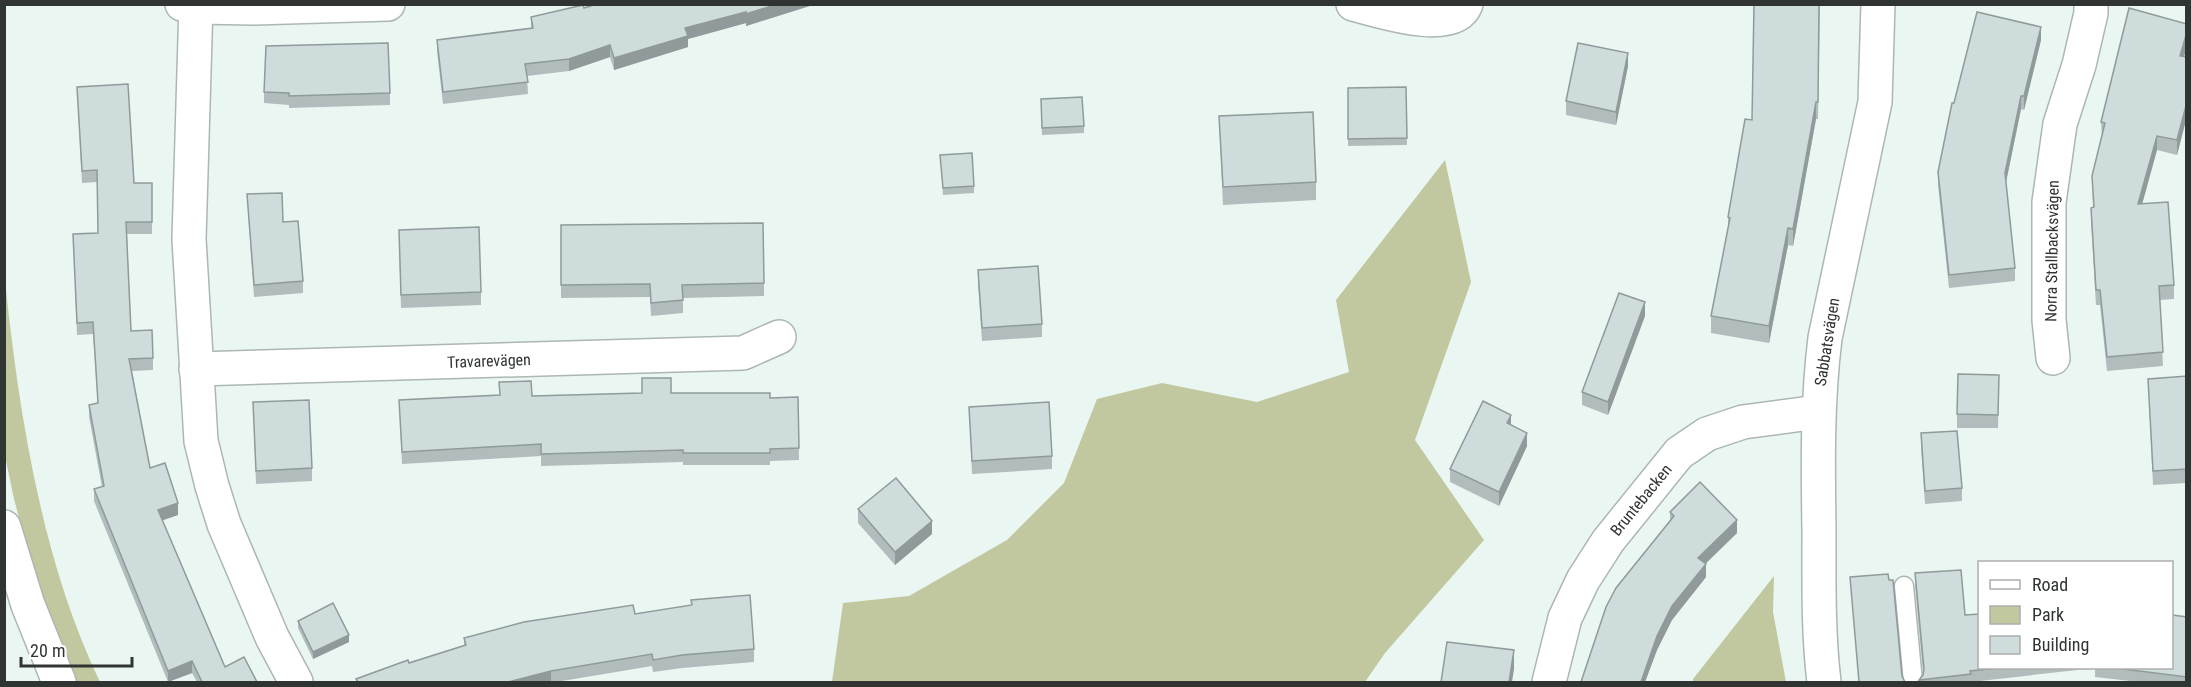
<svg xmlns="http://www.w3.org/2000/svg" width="2191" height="687" viewBox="0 0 2191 687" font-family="'Roboto Condensed',sans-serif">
<rect width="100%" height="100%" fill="#eaf6f1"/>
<g fill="#c1c89f">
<path d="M1445,160L1471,282L1415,440L1484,540L1385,653L1365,682H832L843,603L909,596L1007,540L1064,483L1097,399L1162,383L1257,402L1349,372L1336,300Z"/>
<path d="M4,261C6,300 12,340 17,379C32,482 55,588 100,682H76L35,577L14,499L4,451Z"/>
<path d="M1774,576L1773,612L1786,682H1693V679Z"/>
</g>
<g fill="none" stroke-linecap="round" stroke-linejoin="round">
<g stroke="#acb7b3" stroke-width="21">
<path id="service" d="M1904,586L1913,682"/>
</g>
<g stroke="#acb7b3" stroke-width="36">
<g id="minor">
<path d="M182,4L197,7L254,8L388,4"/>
<path d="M196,4L189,239L201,441L212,486L224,524L272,637L296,682"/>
<path d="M1353,4C1377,10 1454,36 1466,4"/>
<path d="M2053,358L2049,320V202L2060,124L2079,65L2091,13V4"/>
<path d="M196,369L743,353L779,337"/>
<path d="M4,527L28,605L59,682"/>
<path d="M1549,682L1565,618L1583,580L1608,541L1679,453L1707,434L1743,422L1818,412"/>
<path d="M1824,682C1818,633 1819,581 1819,531C1818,466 1817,402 1825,338L1875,102L1878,4"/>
</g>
</g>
<use href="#service" stroke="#fff" stroke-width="18"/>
<use href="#minor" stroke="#fff" stroke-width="33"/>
</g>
<g fill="#b1bdbd">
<path d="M816,4L746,26V23L688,39V47L614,70L610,57L569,71L527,76L528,94L443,104L437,51V40L531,28V17L584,8Z"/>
<path d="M1820,4L1818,119H1816L1793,246L1788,245L1769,343L1711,333V316L1728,228V217L1752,120Z"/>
<path d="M2187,24V47L2184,56L2187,57V116L2177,155L2157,150L2142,204L2174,285V299L2160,300L2163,366L2107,371L2100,305H2096L2091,222V208L2093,207L2092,176L2102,136L2101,122Z"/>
<path d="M2041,40L2024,110L2021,109L2006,182L2015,268V281L1949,288L1938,185V172Z"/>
<path d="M1628,66L1616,125L1566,115V101Z"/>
<path d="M77,87L134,183H152V234H127L131,331L153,358V370L132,371L150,468L178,515L162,520L225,667L257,682H197L192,673L168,682L94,501V489L102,487L89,417V405L98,403L93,334L77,335L73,234L98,233L97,182L82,183Z"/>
<path d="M1406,87L1407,145L1348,146V88Z"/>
<path d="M264,92L390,93V105L289,108V105L264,103Z"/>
<path d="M1041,99L1084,126V133L1042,135Z"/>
<path d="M1219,116L1316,182V200L1223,205Z"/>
<path d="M940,155L974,186V193L943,195Z"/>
<path d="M247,194L283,222L303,281V293L254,297Z"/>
<path d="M561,225L764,283V296L683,298V313L651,316L650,297L561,298Z"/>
<path d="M399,244L481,292V305L401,308Z"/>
<path d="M978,270L1042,324V337L982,341L978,283Z"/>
<path d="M1645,316L1608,415L1582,405V392Z"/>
<path d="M1999,375L1998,428H1957V414Z"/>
<path d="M2187,376V483L2153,485L2148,379Z"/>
<path d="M671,393L770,398L798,397L799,460L770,461V465H683V462L541,466V456L402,464L399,400Z"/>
<path d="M253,402L312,468V481L256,484Z"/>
<path d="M969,407L1052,456V469L972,474Z"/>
<path d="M1511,425L1527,446L1499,506L1450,482V469Z"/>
<path d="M1921,433L1962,488V501L1925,504L1921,447Z"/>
<path d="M858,509L932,534L895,565L858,523Z"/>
<path d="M1670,512L1737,533L1706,563V577L1672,620L1657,650L1645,682H1581L1670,521Z"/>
<path d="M1915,573L1965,615L1980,668H2172L2187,617V682H2139L2095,677V668L1971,682H1919V680L1923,675V673L1915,585Z"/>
<path d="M1850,577L1904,682H1905H1859Z"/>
<path d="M635,614L754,649V662L682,668L653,672L652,666L556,682H356V679L464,645V638Z"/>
<path d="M298,621L349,642L313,659L298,628Z"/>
</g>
<g fill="#909a9a">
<path d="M778,4H816L746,26V14Z"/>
<path d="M746,12V23L688,39V47L614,70V58L685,28Z"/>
<path d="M2041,27V40L2024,110V96Z"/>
<path d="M2187,32V47L2180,70V56Z"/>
<path d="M610,45V57L569,71V59Z"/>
<path d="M1628,53V66L1616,125V112Z"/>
<path d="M2021,96V109L2005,187V173Z"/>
<path d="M1816,102V119L1793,246V229Z"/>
<path d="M2187,102V116L2177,155V140Z"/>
<path d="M2157,136V150L2138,219V204Z"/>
<path d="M1788,228V245L1769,343V326Z"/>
<path d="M1645,302V316L1608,415V402Z"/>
<path d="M1511,415V428L1507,423Z"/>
<path d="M1527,433V446L1499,506V492Z"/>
<path d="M178,503V515L158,522V510Z"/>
<path d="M1737,520V533L1698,571V558Z"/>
<path d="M932,521V534L895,565V552Z"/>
<path d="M1706,564V577L1672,620L1657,650L1645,682H1641L1657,636L1672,606Z"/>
<path d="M349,635V642L313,659V652Z"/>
<path d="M1514,650V669L1512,682H1509Z"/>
<path d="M192,661V673L168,682V671Z"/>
<path d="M551,671V682H508Z"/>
</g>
<g fill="#cedcdc" stroke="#909a9a" stroke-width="1.5">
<path d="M597,4H778L746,14V12L685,28L688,36L614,58L610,45L569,59L525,64L528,82L443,92L437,40L533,28L531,17L583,5L584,8Z"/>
<path d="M1754,4H1819L1818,102H1816L1793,229L1788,228L1769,326L1711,316L1730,218L1728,217L1745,119L1752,120Z"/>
<path d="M2129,8L2187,24V32L2180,56L2187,57V102L2177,140L2157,136L2138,204L2168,202L2174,285L2159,286L2163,352L2107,357L2100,290H2096L2091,208L2094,207L2092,176L2105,123L2101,122Z"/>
<path d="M1977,12L2041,27L2024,96H2021L2005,173L2015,268L1949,275L1938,172L1952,103H1954Z"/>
<path d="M388,43L390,93L289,96V93L264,92L266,46Z"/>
<path d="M1578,43L1628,53L1616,112L1566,101Z"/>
<path d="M128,84L134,183H152V222H126L131,331L152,330L153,358L129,359L150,468L165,463L178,503L158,510L225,667L244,657L257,682H202L192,661L168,671L94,489L104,486L89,405L98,403L93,322L77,323L73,234L98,233L97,170L82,171L77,87Z"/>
<path d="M1406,87L1407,138L1348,139V88Z"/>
<path d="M1082,97L1084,126L1042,128L1041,99Z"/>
<path d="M1313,112L1316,182L1223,187L1219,116Z"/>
<path d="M972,153L974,186L943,188L940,155Z"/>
<path d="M282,193L283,222L298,221L303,281L254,285L247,194Z"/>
<path d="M763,223L764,283L682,285L683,300L651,303L650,284L561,285V225Z"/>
<path d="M479,227L481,292L401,295L399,230Z"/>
<path d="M1038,266L1042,324L982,328L978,270Z"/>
<path d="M1619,293L1645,302L1608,402L1582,392Z"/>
<path d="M1958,374L1999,375L1998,415L1957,414Z"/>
<path d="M2187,376V469L2153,471L2148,379Z"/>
<path d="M642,378H671V393H770V398L798,397L799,448L770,449V453H683V450L541,454V444L402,452L399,400L500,395L499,382L531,381L532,396L642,393Z"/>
<path d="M309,400L312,468L256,471L253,402Z"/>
<path d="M1483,401L1511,415L1507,423L1527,433L1499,492L1450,469Z"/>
<path d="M1049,402L1052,456L972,461L969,407Z"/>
<path d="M1957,431L1962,488L1925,491L1921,433Z"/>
<path d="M896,478L932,521L895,552L858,509Z"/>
<path d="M1700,482L1737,520L1698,558L1706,564L1672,606L1657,636L1641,682H1581L1606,607L1616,588L1674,516L1670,512Z"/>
<path d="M1961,570L1965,615L1980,614V668H1998L1970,671L1971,674L1919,680L1923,675L1924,669L1915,573Z"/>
<path d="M1888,574L1889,580H1893L1902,676L1905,682H1859L1850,577Z"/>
<path d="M750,595L754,649L682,655L653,660L652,654L551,671L508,682H358L356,679L408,660L409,663L466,645L464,638L524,622L633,605L635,614L692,605L691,600Z"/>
<path d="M333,603L349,635L313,652L298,621Z"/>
<path d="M2172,615L2187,617V677L2115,668H2172Z"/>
<path d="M1447,642L1514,650L1509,682H1441Z"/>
</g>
<g text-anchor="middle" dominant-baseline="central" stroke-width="4.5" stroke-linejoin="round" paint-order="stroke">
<g font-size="16" fill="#303533" stroke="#fff">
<text transform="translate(2052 251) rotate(-89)">Norra Stallbacksvägen</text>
<text transform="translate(1827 342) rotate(-81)">Sabbatsvägen</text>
<text transform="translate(489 361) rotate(-2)">Travarevägen</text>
<text transform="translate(1641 500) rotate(-51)">Bruntebacken</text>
</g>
</g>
<rect width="2191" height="687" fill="none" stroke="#303533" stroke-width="12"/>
<rect x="1978" y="561" width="195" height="108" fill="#ffffff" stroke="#acaead" stroke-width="1.5"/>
<rect x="1990" y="580" width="30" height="9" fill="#ffffff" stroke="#acaead" stroke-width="1.5"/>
<text x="2032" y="591" font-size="18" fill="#303533">Road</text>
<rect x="1990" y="606" width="30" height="18" fill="#c1c89f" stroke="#acaead" stroke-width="1.5"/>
<text x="2032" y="621" font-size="18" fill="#303533">Park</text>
<rect x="1990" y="636" width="30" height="18" fill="#cedcdc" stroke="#acaead" stroke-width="1.5"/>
<text x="2032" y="651" font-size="18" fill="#303533">Building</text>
<path d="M21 657v9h111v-9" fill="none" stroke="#303533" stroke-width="3"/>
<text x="30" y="657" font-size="18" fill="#303533" stroke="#ffffff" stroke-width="4.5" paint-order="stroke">20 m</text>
</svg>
